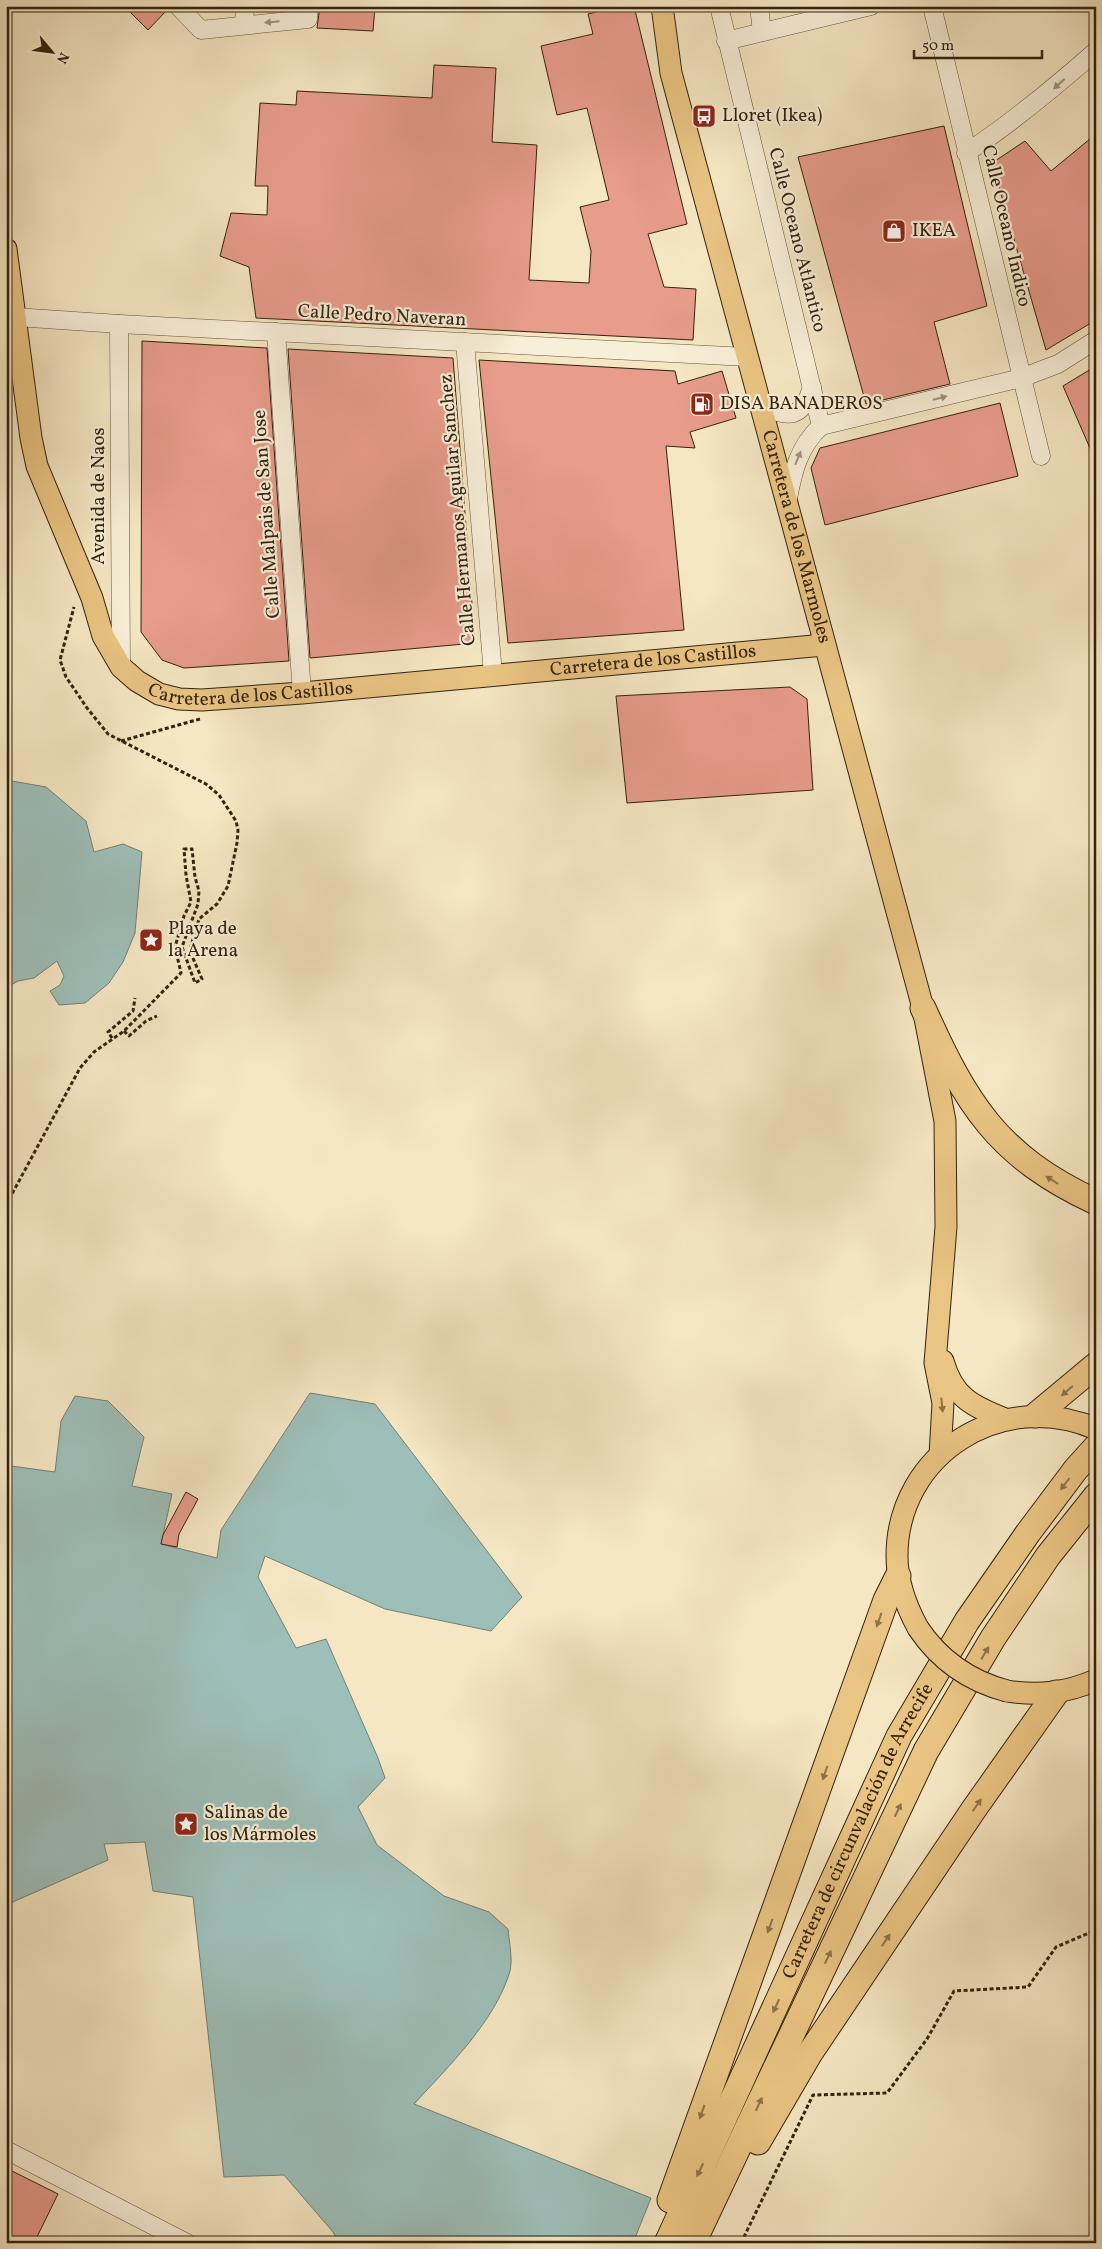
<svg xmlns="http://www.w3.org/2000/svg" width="1102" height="2249" viewBox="0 0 1102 2249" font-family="Vollkorn,serif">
<rect width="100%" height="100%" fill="#f5e7c3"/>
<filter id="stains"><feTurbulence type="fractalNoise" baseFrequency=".004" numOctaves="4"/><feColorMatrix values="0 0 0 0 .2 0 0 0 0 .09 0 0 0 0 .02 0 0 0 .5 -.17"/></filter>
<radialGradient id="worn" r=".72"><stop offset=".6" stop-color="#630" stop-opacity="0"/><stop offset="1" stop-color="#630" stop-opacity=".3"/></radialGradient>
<g fill="#9dbfb9" stroke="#738074">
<path d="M6,780L46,787L86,821L94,852L123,844L142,852L135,933L123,962L109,983L85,1003L59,1005L50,991L60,985L64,976L57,961L34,978L18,981L6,988Z"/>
<path d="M310,1393L375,1404L522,1597L491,1631L385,1609L265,1556L258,1577L296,1648L326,1639L378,1758L385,1778L358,1807L377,1845L444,1896L489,1912L508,1929C509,1941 513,1959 510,1971C496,2020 448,2067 414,2104L651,2198L633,2243H339L333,2232L284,2175L224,2177L193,1897L153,1891L145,1842L104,1844L108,1860L6,1905V1469L11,1466L55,1472L61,1421L75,1396L108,1401L144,1437L132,1486L172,1494L161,1544L217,1558L221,1530Z"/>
</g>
<g fill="#e89c8c" stroke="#33220d">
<path d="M124,6H168V9L148,30Z"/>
<path d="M320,6H375L373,31L317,28Z"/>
<path d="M620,6H634L687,224L648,234L664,287L696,289L693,340L256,318L249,267L220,256L231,213L267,215L268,186H255L260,103L296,105L297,91L432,98L434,65L496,68L492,142L537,145L529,280L589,283L591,251L580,207L609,200L587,108L557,115L541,46L593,34L588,14Z"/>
<path d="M944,126L987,306L934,322L950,384L866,404L798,157Z"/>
<path d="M1096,134V320L1046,350L992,163L1025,141L1051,171Z"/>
<path d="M142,341L267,348L289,661L184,668L162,660L141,632Z"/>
<path d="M288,349L453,358L475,643L310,658Z"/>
<path d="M479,360L675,371L678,384L722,371L736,418L690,432L695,448L666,446L684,630L508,643Z"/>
<path d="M1096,366V462L1063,386Z"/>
<path d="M1000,403L1018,476L825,525L811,468L820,448Z"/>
<path d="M790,687L807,699L813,790L627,803L616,696Z"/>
<path d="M186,1492L198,1499L179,1534L177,1547L161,1544L163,1535Z"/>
<path d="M6,2168L58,2194L34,2243H6Z"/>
</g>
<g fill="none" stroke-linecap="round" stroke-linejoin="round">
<g stroke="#64533a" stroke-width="19">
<g id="minor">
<path d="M178,6L201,30L308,19L309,6"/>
<path d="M719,6L821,426"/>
<path d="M759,6L762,32"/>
<path d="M932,6L1041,456"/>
<path d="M244,25L245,6"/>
<path d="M726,41L871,6"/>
<path d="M966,153C1013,122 1054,88 1096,51"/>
<path d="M15,317L119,324L747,357"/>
<path d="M119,324L121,667"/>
<path d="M276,332L302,693"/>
<path d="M465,342L493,674"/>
<path d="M760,405C788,418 802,420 812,387"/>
<path d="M787,503C793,472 798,447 821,426L1021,378L1058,364L1096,340"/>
<path d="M6,2150L187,2243"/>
</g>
</g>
<g stroke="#33220d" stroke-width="23">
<g id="major">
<path id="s1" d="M662,6L671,73L923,1008L945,1121L946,1227L935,1363L943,1403L940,1455"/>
<path id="s2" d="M6,249L31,438L37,466L92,598L103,636L121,667L137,681L159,694L179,699L202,700L302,693L824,645"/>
<path d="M943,1361C953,1397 972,1406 1005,1419"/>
<path d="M918,1628C906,1606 897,1582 897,1556C897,1453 1003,1388 1096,1429"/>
<path d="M1007,1691C1039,1696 1066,1693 1096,1680"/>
</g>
</g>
<g stroke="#33220d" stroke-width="27">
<g id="highway">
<path d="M923,1008C966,1104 997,1156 1096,1202"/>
<path d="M1036,1415L1096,1365"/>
<path d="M758,2142L810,2053L974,1809L1056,1693"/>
<path d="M670,2200L886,1600L898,1576"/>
<path id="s3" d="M667,2243L899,1736L967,1621L1028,1533L1076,1469L1096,1447"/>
<path d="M693,2243L926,1751L993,1638L1048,1556L1096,1496"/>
</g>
</g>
<g stroke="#33220d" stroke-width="3" stroke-dasharray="4 2.5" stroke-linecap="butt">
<path d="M121,741L200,719"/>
<path d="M124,1031L129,1036L146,1021L157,1016"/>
<path d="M112,1038L108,1032L133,1011L135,998"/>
<path d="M6,1205L80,1068L94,1052L124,1031L181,973L175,947L184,916L191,902L186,875L184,849H192L195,877L199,891L198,904L182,947L195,983L202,979L192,956L191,946L199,919L217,904L228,886L237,843L238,830L236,821L219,795L206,784L108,734L87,708L66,677L60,660L74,607"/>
<path d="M741,2243L813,2095L887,2093L927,2039L954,1991L1028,1987L1056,1947L1096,1930"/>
</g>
<use href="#minor" stroke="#f8efd8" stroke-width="18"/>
<use href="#major" stroke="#eac482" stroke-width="21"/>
<use href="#highway" stroke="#eac482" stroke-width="25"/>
<g stroke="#33220d" stroke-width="23" stroke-linecap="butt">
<path id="major-bridge" d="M918,1628C940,1661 969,1681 1007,1691"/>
</g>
<use href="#major-bridge" stroke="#eac482" stroke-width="21"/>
</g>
<defs><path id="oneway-solid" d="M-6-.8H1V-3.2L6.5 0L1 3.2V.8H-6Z" transform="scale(1.25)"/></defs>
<g fill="#9f937d">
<use href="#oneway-solid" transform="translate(272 22) rotate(174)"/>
<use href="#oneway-solid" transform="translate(1059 84) rotate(138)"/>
<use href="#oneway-solid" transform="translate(940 398) rotate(-14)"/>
<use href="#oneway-solid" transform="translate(798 458) rotate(-68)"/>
</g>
<g fill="#8e7348">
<use href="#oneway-solid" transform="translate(1052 1180) rotate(-148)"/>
<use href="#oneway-solid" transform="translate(1067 1391) rotate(139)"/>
<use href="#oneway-solid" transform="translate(942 1405) rotate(84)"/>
<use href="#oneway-solid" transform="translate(1065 1484) rotate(127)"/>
<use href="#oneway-solid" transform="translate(879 1620) rotate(110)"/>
<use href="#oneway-solid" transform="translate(985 1653) rotate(-59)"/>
<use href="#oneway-solid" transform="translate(825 1773) rotate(109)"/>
<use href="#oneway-solid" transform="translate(977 1805) rotate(-55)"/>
<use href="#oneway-solid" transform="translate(898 1810) rotate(-65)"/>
<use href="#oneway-solid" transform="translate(770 1926) rotate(110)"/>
<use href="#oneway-solid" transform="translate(886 1940) rotate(-56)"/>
<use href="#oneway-solid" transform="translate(828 1957) rotate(-65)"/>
<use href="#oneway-solid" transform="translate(776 2006) rotate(115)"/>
<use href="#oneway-solid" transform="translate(759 2104) rotate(-65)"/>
<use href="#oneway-solid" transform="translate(702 2112) rotate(110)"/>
<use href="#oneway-solid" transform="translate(700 2170) rotate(115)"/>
</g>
<defs>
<g id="bus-square" transform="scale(1.25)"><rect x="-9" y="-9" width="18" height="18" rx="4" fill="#8f2418" stroke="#f8efd8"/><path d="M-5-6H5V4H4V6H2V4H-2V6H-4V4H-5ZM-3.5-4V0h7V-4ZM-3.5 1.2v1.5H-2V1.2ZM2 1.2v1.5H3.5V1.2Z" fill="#fff"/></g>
<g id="shop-square" transform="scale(1.25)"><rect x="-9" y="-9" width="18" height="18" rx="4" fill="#8f2418" stroke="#f8efd8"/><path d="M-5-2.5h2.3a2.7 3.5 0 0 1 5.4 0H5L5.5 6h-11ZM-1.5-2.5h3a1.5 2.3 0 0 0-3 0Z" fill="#fff"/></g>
<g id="fuel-square" transform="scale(1.25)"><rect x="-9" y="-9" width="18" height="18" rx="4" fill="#8f2418" stroke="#f8efd8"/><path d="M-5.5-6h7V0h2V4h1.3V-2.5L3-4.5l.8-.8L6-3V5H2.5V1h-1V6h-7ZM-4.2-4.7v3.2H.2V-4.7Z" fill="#fff"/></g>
<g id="sight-square" transform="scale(1.25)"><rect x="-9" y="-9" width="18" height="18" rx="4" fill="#8f2418" stroke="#f8efd8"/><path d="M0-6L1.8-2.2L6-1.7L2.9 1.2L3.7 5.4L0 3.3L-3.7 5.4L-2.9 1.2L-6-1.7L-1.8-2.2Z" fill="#fff"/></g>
</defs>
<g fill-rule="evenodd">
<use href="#bus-square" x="704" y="116"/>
<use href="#shop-square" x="894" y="231"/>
<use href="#fuel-square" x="702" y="404"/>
<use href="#sight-square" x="151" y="940"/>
<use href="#sight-square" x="186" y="1824"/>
</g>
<g text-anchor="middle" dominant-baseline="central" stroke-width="4.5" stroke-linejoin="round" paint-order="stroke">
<g font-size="19" fill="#33220d" stroke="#f8efd8" text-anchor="start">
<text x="722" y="116">Lloret (Ikea)</text>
<text x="912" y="231">IKEA</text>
<text x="720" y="404">DISA BANADEROS</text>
<text x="168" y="929">Playa de<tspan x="168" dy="22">la Arena</tspan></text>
<text x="204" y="1813">Salinas de<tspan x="204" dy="22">los Mármoles</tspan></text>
</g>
<g font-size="19" fill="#33220d" stroke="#f8efd8">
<text transform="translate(1006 226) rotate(77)">Calle Oceano Indico</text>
<text transform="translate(797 240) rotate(76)">Calle Oceano Atlantico</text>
<text transform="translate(382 316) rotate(3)">Calle Pedro Naveran</text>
<text transform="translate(99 496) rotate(-90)">Avenida de Naos</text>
<text transform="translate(458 510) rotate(-95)">Calle Hermanos Aguilar Sanchez</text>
<text transform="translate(267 514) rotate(-94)">Calle Malpais de San Jose</text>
<text stroke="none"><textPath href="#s1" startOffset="548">Carretera de los Marmoles</textPath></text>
<text stroke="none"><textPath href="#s2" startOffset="981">Carretera de los Castillos</textPath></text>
<text stroke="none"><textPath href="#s2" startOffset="576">Carretera de los Castillos</textPath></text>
<text stroke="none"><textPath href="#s3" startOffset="454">Carretera de circunvalación de Arrecife</textPath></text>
</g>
</g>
<rect width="1102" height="2249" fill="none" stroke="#f5e7c3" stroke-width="25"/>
<rect x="8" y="8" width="1087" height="2234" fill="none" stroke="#33220d" stroke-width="2.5"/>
<rect x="12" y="12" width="1077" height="2224" fill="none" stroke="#33220d"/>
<g transform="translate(52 52) rotate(119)" stroke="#f8efd8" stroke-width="4" paint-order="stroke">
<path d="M0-4L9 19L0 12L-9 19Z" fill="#33220d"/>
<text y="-8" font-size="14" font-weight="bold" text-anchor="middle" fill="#33220d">N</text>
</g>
<path d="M914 50v8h128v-8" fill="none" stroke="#33220d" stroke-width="2.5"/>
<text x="922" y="50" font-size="15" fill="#33220d" stroke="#f8efd8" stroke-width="4" paint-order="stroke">50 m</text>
<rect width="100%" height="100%" filter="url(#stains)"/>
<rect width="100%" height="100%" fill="url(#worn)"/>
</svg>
